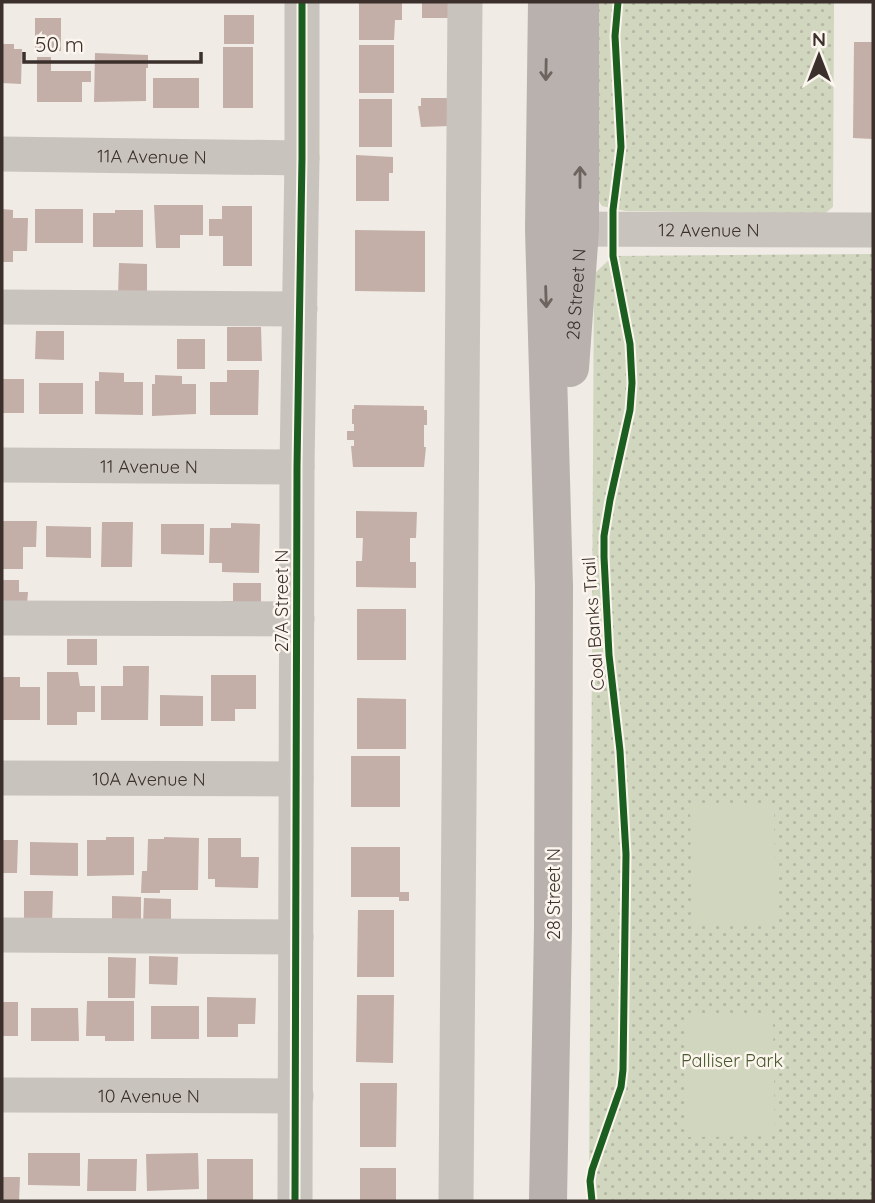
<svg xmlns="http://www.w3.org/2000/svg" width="875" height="1203" viewBox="0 0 875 1203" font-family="Quicksand,sans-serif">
<defs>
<pattern id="park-dots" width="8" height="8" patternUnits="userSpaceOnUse" patternTransform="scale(1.75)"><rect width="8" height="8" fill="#d1d6bf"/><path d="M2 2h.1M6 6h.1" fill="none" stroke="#b4b8a4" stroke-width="1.8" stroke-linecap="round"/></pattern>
</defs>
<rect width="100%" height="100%" fill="#f0ebe5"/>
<g fill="url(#park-dots)">
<path d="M590,2H834L833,207L824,214L626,211L602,206L591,189Z"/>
<path d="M873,254V1201H589L594,274L613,256Z"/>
</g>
<g fill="#d1d6bf">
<path d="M774,803L776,924L692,925L690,805Z"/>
<path d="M773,1016L775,1136L688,1137L686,1017Z"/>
</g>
<g fill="#c3afa7">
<path d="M359,2H402V20H395L394,40H359Z"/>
<rect x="422" y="2" width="28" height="16"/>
<rect x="224" y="15" width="30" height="29"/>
<rect x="35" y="18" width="26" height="33"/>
<path d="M854,42H873V139L853,138Z"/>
<path d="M2,44H14V49H22L21,84L2,83Z"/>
<rect x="359" y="45" width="35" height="48"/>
<rect x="223" y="47" width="30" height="61"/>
<path d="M95,53L148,55V68H146V101L94,102Z"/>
<path d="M37,57H51V71H91V82H82V102H37Z"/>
<rect x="153" y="78" width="46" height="30"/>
<path d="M421,98H451V126L421,127L418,106H421Z"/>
<rect x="359" y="99" width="33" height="48"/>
<path d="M356,155L393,157V173H389V201H356Z"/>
<path d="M154,205H203V235H180V248H156Z"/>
<path d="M222,206H252V266H223V236H209V219H222Z"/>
<path d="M2,209L13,210V218H28L27,251H13V262H2Z"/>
<rect x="35" y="209" width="48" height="34"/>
<path d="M115,210H143V247H93V213H115Z"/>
<path d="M355,230L425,231V292L355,291Z"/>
<path d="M119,263L147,264V296L118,295Z"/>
<path d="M227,327H261L262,361H227Z"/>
<path d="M36,331H64V360L35,359Z"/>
<rect x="177" y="339" width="28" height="30"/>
<path d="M227,370H259L258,415H210V382H227Z"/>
<path d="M99,372L124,373V382H143V415L95,414V381H99Z"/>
<path d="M155,375L182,376V384H196V414L152,416V384H155Z"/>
<rect x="2" y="379" width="22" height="34"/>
<rect x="39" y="383" width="44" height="31"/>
<path d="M354,405L424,406V410H427V425H424V447H426L424,467H353L351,446H354V440H347V431H354V424H352V409H354Z"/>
<path d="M356,511L417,512L416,538H410V562H416V588L356,587V561H362L363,538H356Z"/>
<path d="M2,521H37L36,547H23V569H2Z"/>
<path d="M102,522H133L132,567H101Z"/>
<path d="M231,523L260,524L259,573L222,572V563H209L210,528H231Z"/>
<path d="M161,524H204V555L161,554Z"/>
<path d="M46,526L91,527V558L46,557Z"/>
<path d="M2,580H19V592H28L27,604L2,608Z"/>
<path d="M233,583H261V610H222V601H233Z"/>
<rect x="357" y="609" width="49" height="51"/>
<rect x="67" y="639" width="30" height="26"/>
<path d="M123,666H149L148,720H101V686H123Z"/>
<path d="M47,672H78L80,686H95V712H77V725H47Z"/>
<path d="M211,675H256V709H235V721H211Z"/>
<path d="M3,677H20V687H40V720H2Z"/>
<path d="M160,695L203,696V726H160Z"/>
<path d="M357,698L406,699V749H357Z"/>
<rect x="351" y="756" width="49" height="51"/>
<path d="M106,837H134V875L87,876V840H106Z"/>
<path d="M164,837L199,838L198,890H160V893H141L142,871H147L148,839H164Z"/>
<path d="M208,838H241V857H259L258,888L215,887V879H208Z"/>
<path d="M2,840H18L17,873H2Z"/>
<path d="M30,842L78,843V876L30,875Z"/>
<path d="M351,847H400V892H409V901H399V897H351Z"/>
<path d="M24,891H53L52,924H24Z"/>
<path d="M112,896L141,897V925H112Z"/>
<path d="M144,898L171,899V925H143Z"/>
<path d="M358,910H394V977H357Z"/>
<path d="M149,956L178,957L177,985L149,984Z"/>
<path d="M108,957L136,958L135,998H108Z"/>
<path d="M357,995H394L393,1063L356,1062Z"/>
<path d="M207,997L256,998L255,1024H238V1037H207Z"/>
<path d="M87,1001H134V1041H105V1036H86Z"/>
<rect x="2" y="1002" width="16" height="34"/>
<rect x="151" y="1006" width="48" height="33"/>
<path d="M31,1008H78L79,1041H31Z"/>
<path d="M360,1083H397L396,1147H360Z"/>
<path d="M28,1153H80V1186L28,1185Z"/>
<path d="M198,1153L199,1189L147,1191L146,1154Z"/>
<path d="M88,1159H137L136,1191H87Z"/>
<rect x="207" y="1159" width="46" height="42"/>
<rect x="360" y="1168" width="36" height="33"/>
<path d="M2,1177H20L19,1201H2Z"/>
</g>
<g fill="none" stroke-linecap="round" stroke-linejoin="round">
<g stroke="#c9c3be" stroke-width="35">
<path id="s1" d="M2,154L302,158"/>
<path id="s2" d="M551,229L873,230"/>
<path d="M2,307L300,309"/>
<path id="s3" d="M2,465L297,467"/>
<path d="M2,618L297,619"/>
<path id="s4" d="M2,778L296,779"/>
<path d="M2,935L296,937"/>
<path id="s5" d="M2,1095L296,1096"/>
<path d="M295,1201L297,467L302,158V2"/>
<path d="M456,1201L465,2"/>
</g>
<g stroke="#b8b1ad" stroke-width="38">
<path d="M547,2L544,229L554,587L553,928L548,1201"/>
<path id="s6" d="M570,368L580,230V2"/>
</g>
<g stroke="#fbf5ee" stroke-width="11">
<g id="cycleway">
<path d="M295,1201L297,467L302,158V2"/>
<path d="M592,1201L590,1181L592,1170L621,1087L623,1070L626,854L620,751L609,655L604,557V536L610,500L630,410L632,383L630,344L613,256V210L621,147L615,36L618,2"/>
</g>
</g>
<use href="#cycleway" stroke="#1b5e20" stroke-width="7"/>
</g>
<defs><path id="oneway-shaft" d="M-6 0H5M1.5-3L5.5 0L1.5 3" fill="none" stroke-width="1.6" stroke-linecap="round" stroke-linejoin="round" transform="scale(1.75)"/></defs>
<g stroke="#6d645f">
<use href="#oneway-shaft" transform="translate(546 70) rotate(91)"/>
<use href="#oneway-shaft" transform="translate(580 177) rotate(-90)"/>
<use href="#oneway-shaft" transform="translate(546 297) rotate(88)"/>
</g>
<g text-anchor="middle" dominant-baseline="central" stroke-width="5" stroke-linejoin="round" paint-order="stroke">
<g font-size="18" fill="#3b302b" stroke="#fbf5ee">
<text stroke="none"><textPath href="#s1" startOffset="150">11A Avenue N</textPath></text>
<text stroke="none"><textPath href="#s2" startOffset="158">12 Avenue N</textPath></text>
<text stroke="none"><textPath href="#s6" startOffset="74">28 Street N</textPath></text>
<text stroke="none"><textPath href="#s3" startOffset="147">11 Avenue N</textPath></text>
<text transform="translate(281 601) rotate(-90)">27A Street N</text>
<text transform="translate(593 624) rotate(-94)">Coal Banks Trail</text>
<text stroke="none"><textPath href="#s4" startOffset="147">10A Avenue N</textPath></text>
<text transform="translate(553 894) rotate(-90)">28 Street N</text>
<text stroke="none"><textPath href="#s5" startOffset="147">10 Avenue N</textPath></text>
</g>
<g font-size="18" fill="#4a5a2e" stroke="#fbf5ee">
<text x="732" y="1060">Palliser Park</text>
</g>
</g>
<rect width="875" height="1203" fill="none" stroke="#3b302b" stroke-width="7"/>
<g transform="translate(819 56)" stroke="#fbf5ee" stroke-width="5" paint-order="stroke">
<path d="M0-5L12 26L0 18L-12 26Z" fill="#3b302b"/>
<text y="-10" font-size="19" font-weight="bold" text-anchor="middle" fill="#3b302b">N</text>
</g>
<path d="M24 52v10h177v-10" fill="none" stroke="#3b302b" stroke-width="3.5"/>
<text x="35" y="52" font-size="21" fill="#3b302b" stroke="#fbf5ee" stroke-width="5" paint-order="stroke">50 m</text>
</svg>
